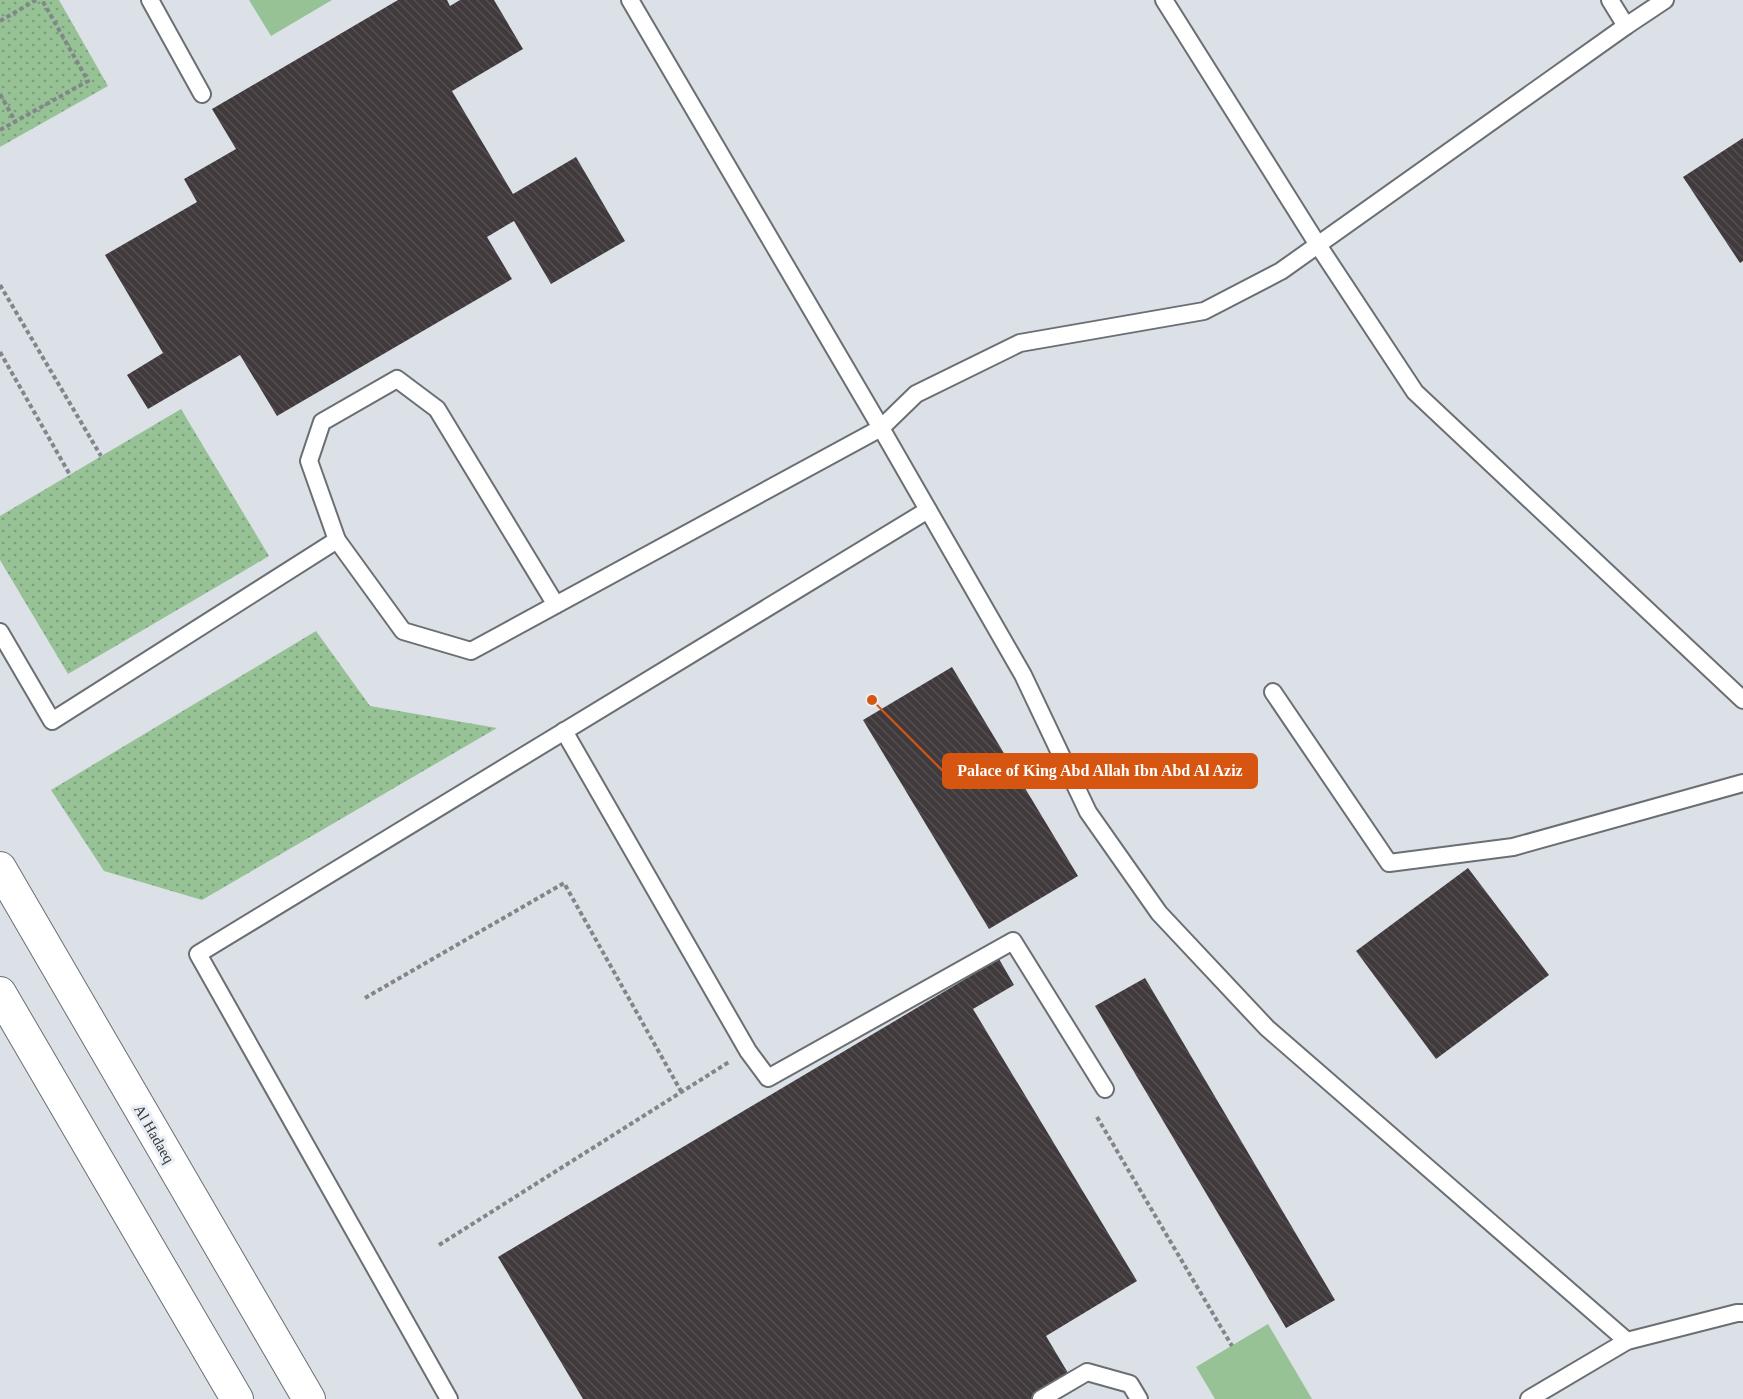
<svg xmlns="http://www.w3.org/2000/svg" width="1743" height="1399" viewBox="0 0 1743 1399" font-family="'Times New Roman',serif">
<defs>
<pattern id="grass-dots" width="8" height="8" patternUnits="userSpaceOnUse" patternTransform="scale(1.5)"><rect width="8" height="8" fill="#96c296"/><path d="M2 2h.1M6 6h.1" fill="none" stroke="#7b9e7b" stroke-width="1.8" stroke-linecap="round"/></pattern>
<pattern id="building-back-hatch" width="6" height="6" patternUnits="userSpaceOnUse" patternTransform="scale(1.5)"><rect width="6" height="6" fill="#403a3d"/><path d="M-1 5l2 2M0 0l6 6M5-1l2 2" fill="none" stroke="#544e51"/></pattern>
</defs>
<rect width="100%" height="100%" fill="#dce1e7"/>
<g fill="url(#grass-dots)">
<path d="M0,0H59L108,86L0,147Z"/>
<path d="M181,409L269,556L68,674L0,560V516Z"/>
<path d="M316,631L370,706L497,728L202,900L104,871L51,790Z"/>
</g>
<g fill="#96c296">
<path d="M249,0H332L271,36Z"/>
<path d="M1268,1324L1312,1399H1215L1196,1367Z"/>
</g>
<g fill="url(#building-back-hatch)">
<path d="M398,0H447L450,6L460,0H494L523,49L452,91L513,194L576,157L625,241L551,284L514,221L487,237L512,279L277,416L240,355L148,409L127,375L163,353L105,255L197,202L184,179L236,149L212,109Z"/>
<path d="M1743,138V261L1740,263L1683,177Z"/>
<path d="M952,667L1078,876L989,929L863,720Z"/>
<path d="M1468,868L1549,975L1436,1059L1356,951Z"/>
<path d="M999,959L1014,985L973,1009L1137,1281L1046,1336L1071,1378L1036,1399H583L498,1257Z"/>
<path d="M1145,978L1335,1300L1286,1328L1095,1006Z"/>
</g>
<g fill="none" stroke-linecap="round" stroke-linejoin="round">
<g stroke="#6a6f74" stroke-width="20">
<g id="service">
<path d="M150,0L202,94"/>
<path d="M630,0L881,428L1023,675L1088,812L1159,913L1267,1028L1627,1341"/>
<path d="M1164,0L1318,245L1415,392L1743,700"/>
<path d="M1610,0L1626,26"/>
<path d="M556,605L437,409L397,379L322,422L309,461L337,540L403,631L471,651L881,428L916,394L1020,343L1204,311L1281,271L1626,26L1665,0"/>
<path d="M0,632L52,721L337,540"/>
<path d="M1273,692L1389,863L1513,847L1743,783"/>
<path d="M564,731L748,1051L768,1078L1013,941L1105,1089"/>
<path d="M449,1399L198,954L928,510"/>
<path d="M1041,1399L1087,1372L1130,1384L1139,1399"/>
<path d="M1529,1399L1627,1341L1737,1313H1743"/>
</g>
</g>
<g stroke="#6a6f74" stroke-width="34">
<g id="minor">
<path d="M0,868L309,1399"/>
<path d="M0,993L237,1399"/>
</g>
</g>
<g stroke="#82868a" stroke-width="4" stroke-dasharray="4.5 3" stroke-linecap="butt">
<path d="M0,21L36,0"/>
<path d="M0,94L15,121"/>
<path d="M0,130L88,81L42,0"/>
<path d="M0,285L101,456"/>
<path d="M0,352L70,475"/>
<path d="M365,998L564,883L682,1093"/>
<path d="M1097,1117L1232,1346"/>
<path d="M439,1245L729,1062"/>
</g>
<use href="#service" stroke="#fff" stroke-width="16"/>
<use href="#minor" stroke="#fff" stroke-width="32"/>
</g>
<g text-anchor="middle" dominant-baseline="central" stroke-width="6" stroke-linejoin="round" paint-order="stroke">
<g font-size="15" fill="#333537" stroke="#e9eef4">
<text transform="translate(154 1134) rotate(60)">Al Hadaeq</text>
</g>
</g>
<path fill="none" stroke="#d65510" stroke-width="2" d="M872 700L943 771"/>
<circle fill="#d65510" stroke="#e9eef4" stroke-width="2" cx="872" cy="700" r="6"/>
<rect fill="#d65510" stroke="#d65510" stroke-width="2" x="943" y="754" width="314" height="34" rx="6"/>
<g font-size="16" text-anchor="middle" font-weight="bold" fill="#fff">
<text x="1100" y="776">Palace of King Abd Allah Ibn Abd Al Aziz</text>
</g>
</svg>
